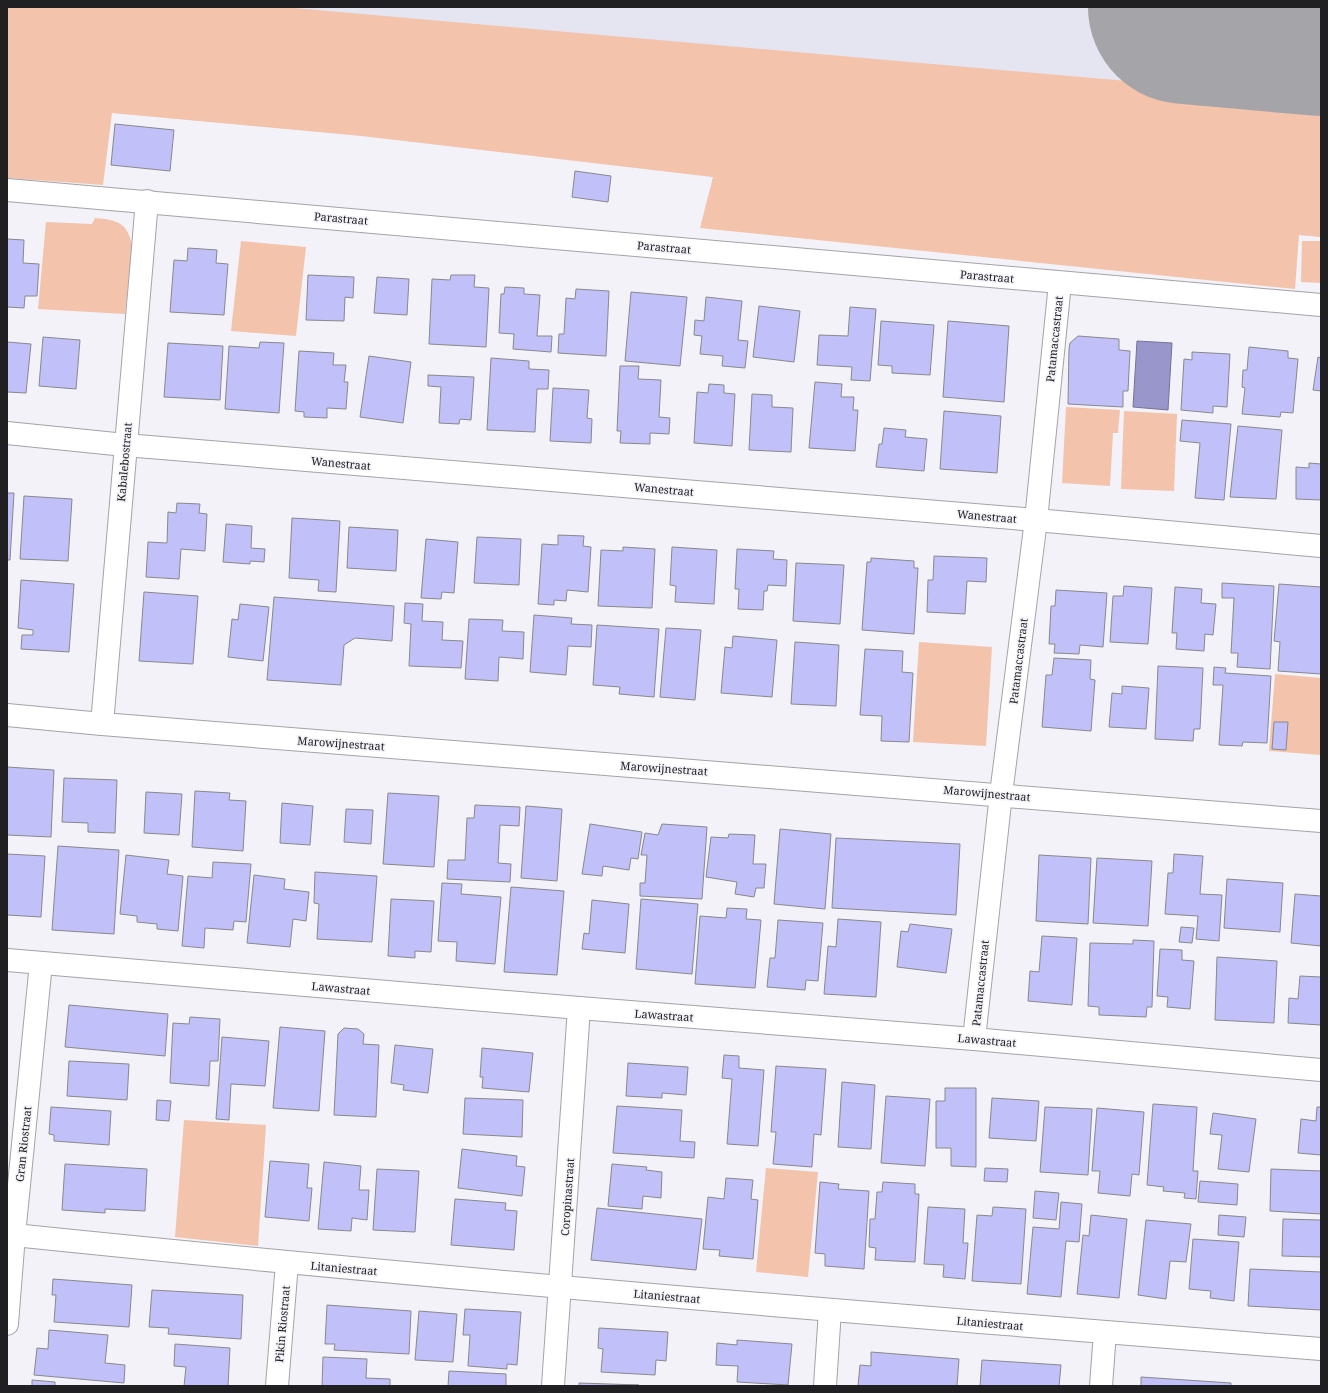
<svg xmlns="http://www.w3.org/2000/svg" width="1328" height="1393" viewBox="0 0 1328 1393" font-family="'Noto Serif',serif">
<rect width="100%" height="100%" fill="#f2f2f8"/>
<path fill="#e5e5f2" d="M7,7H1321V237L713,177L362,136L7,103Z"/>
<g fill="#f3c3ac">
<path d="M7,7H283L1321,98V237L1299,235L1295,289L700,228L713,177L362,136L112,113L103,185L7,178Z"/>
<path d="M95,218C118,220 128,223 132,246L125,314L38,309L46,222L92,224Z"/>
<path d="M241,241L306,247L296,336L231,331Z"/>
<path d="M1302,241H1321V283L1301,282Z"/>
<path d="M1066,407L1120,410L1118,433H1113L1110,486L1062,483Z"/>
<path d="M1124,411L1177,414L1174,491L1121,489Z"/>
<path d="M919,642L992,647L986,746L913,742Z"/>
<path d="M1275,674L1321,678V755L1269,751Z"/>
<path d="M184,1120L266,1125L258,1246L175,1237Z"/>
<path d="M766,1168L818,1172L808,1277L756,1272Z"/>
</g>
<path fill="#9896cb" stroke="#747398" d="M1137,341L1172,343L1168,410L1133,407Z"/>
<g fill="none" stroke-linecap="round" stroke-linejoin="round">
<path stroke="#a4a4a9" stroke-width="194" d="M1185,7L1321,19"/>
</g>
<g fill="#c2c0f8" stroke="#88888d">
<path d="M115,124L174,130L170,171L111,165Z"/>
<path d="M575,171L611,176L608,202L572,197Z"/>
<path d="M7,239L24,240L23,263L39,264L37,296H25L24,308L7,307Z"/>
<path d="M188,248L217,250L216,263L228,264L224,315L170,312L174,260L187,261Z"/>
<path d="M308,275L354,277L353,298L345,297L344,321L306,320Z"/>
<path d="M451,275H475L474,287L489,288L486,347L429,344L432,279L450,280Z"/>
<path d="M377,277L409,279L407,315L374,313Z"/>
<path d="M505,287L524,288V294L540,295L537,336H552L551,352L513,349L514,334L499,333L501,294H504Z"/>
<path d="M576,289L609,291L606,356L558,353L559,334H564L566,298L575,299Z"/>
<path d="M631,292L687,297L680,366L625,361Z"/>
<path d="M706,297L742,301L738,340L748,341L745,368L722,366L723,356L700,354L702,336L694,335L695,320L704,321Z"/>
<path d="M759,306L800,311L794,362L753,357Z"/>
<path d="M850,307L876,309L870,381L851,380L852,367L817,365L819,335L848,336Z"/>
<path d="M881,321L934,325L930,375L892,373V366L878,365Z"/>
<path d="M948,321L1009,326L1004,402L943,397Z"/>
<path d="M1078,336L1119,339V350L1130,351L1128,391H1123V407L1068,404L1069,349L1070,343Z"/>
<path d="M43,337L80,340L76,389L39,386Z"/>
<path d="M7,342L31,344L26,393L7,392Z"/>
<path d="M260,342L284,343L279,413L225,409L229,346L259,348Z"/>
<path d="M168,343L223,346L220,400L164,397Z"/>
<path d="M1249,347L1288,351V358L1298,359L1293,413L1281,412L1280,417L1242,414L1245,388L1242,387L1243,370H1247Z"/>
<path d="M299,351L334,353L333,365H346L344,382H348L346,409L327,408V418L304,417V412L295,411Z"/>
<path d="M1192,352L1230,354L1227,407L1213,406V413L1181,410L1184,359L1192,360Z"/>
<path d="M369,356L411,362L403,423L360,417Z"/>
<path d="M1318,357L1321,358V391L1313,390Z"/>
<path d="M491,358L529,361V369L549,370L548,389H537L535,432L487,430Z"/>
<path d="M620,366H639L638,379L661,380L659,417L670,418L669,434L650,433V444L620,443L621,431H617Z"/>
<path d="M428,375L474,377L471,420L460,419L459,424L439,423L441,387L428,386Z"/>
<path d="M815,382L842,384L841,397H854L853,410H858L855,451L809,448Z"/>
<path d="M709,384L724,385V393L735,394L732,446L694,443L697,392L708,393Z"/>
<path d="M553,388L589,390L587,418L592,419L591,443L550,441Z"/>
<path d="M752,394L772,395V407L793,408L791,452L749,450Z"/>
<path d="M944,411L1001,416L997,473L940,469Z"/>
<path d="M1182,420L1231,424L1224,500L1195,498L1200,443L1180,441Z"/>
<path d="M1238,426L1282,430L1276,499L1230,497Z"/>
<path d="M884,428L906,430L905,437L927,439L924,471L876,467L879,444H882Z"/>
<path d="M1309,463L1321,464V500L1296,499V467L1309,468Z"/>
<path d="M7,493H14L10,560H7Z"/>
<path d="M24,496L72,499L68,561L20,559Z"/>
<path d="M177,503L200,504L199,513L207,514L205,551L181,549L179,579L146,577L148,542L167,543L168,512L176,513Z"/>
<path d="M292,518L340,521L336,592L318,591L319,580L289,578Z"/>
<path d="M226,524L252,526L251,548L265,549L264,562L250,561V564L223,562Z"/>
<path d="M349,527L398,530L396,571L347,568Z"/>
<path d="M558,535L584,536L583,546L591,547L588,592L567,590L566,601L554,600V605L538,604L542,544L558,545Z"/>
<path d="M477,537L521,539L519,585L474,583Z"/>
<path d="M426,539L458,542L454,593L442,592L441,599L421,598Z"/>
<path d="M623,547L655,549L652,608L598,606L601,550L623,551Z"/>
<path d="M672,547L717,550L714,604L675,602L676,586L670,585Z"/>
<path d="M737,549L774,551L773,559L787,560L786,586L768,585L767,591H764L763,610L738,609L739,589H735Z"/>
<path d="M934,556L987,558L986,582L967,581L965,614L927,612L928,580H933Z"/>
<path d="M871,558L914,561V568H918L914,634L862,630L867,562H871Z"/>
<path d="M796,563L844,565L840,624L793,621Z"/>
<path d="M21,580L74,584L69,652L21,649L22,635H33V630L18,628Z"/>
<path d="M1222,583L1274,586L1270,669L1237,667L1238,653H1231L1234,598H1222Z"/>
<path d="M1279,584L1321,587V674L1278,671L1280,642L1274,641Z"/>
<path d="M1124,586L1152,588L1148,644L1110,642L1113,596H1123Z"/>
<path d="M1175,587L1202,589L1201,603L1216,604L1213,635L1205,634L1204,651L1176,649L1177,633H1172Z"/>
<path d="M1056,590L1107,593L1103,647L1080,645L1079,654L1054,653L1055,644H1049L1051,606H1055Z"/>
<path d="M144,592L198,596L193,664L139,661Z"/>
<path d="M274,597L394,606L392,641L355,638L344,645L341,685L267,680Z"/>
<path d="M405,603L423,604L422,621L443,622L442,640L463,641L461,668L409,666L411,624L404,623Z"/>
<path d="M240,604L269,607L263,661L228,657L232,619L238,620Z"/>
<path d="M534,615L572,618L571,624L592,625L591,647L568,646L566,675L530,672Z"/>
<path d="M469,619L503,620L502,631L524,632L523,659L499,657L498,681L465,679Z"/>
<path d="M597,625L659,629L654,697L619,694L620,687L593,685Z"/>
<path d="M666,628L701,630L695,700L660,697Z"/>
<path d="M733,636L777,640L772,697L721,693L725,647L732,648Z"/>
<path d="M795,642L839,645L836,706L791,704Z"/>
<path d="M865,649L903,651L902,672L913,673L909,742L881,741L882,716L860,715Z"/>
<path d="M1054,658L1091,660L1090,679L1095,680L1091,731L1042,727L1046,675H1052Z"/>
<path d="M1158,666L1203,668L1200,729H1194L1193,741L1155,739Z"/>
<path d="M1214,667L1226,668L1225,673L1271,676L1267,743L1243,742L1242,746L1219,745L1223,685H1213Z"/>
<path d="M1122,686L1149,688L1146,729L1109,727L1112,693L1122,694Z"/>
<path d="M1274,722H1288L1286,750L1272,749Z"/>
<path d="M7,767L54,770L51,837L7,835Z"/>
<path d="M64,778L117,780L115,833L88,832V823L62,822Z"/>
<path d="M195,791L230,793L229,800L246,801L243,851L192,847Z"/>
<path d="M146,792L182,794L179,835L144,833Z"/>
<path d="M388,793L439,796L434,867L383,864Z"/>
<path d="M282,803L313,806L310,845L280,843Z"/>
<path d="M475,805L520,807L519,826L500,825L498,863L511,864L510,882L447,879L448,860H465L467,818H474Z"/>
<path d="M526,806L562,809L557,881L521,878Z"/>
<path d="M346,809L373,810L371,844L344,842Z"/>
<path d="M590,824L642,832L638,859L631,858L629,870L603,866L602,876L582,874Z"/>
<path d="M662,824L707,827L702,899L640,896V883H645L647,855H641L645,833L658,835Z"/>
<path d="M780,829L831,834L825,909L774,904Z"/>
<path d="M729,834L755,835L753,864H766L764,888H756L754,897L735,894L737,882L706,877L711,837L728,838Z"/>
<path d="M836,838L960,844L956,915L832,908Z"/>
<path d="M58,846L119,850L114,934L52,930Z"/>
<path d="M7,854L45,856L41,917L7,915Z"/>
<path d="M1174,854L1203,856L1200,894L1222,895L1219,941L1196,939L1198,916L1165,914L1168,873H1173Z"/>
<path d="M126,855L169,860L167,874L183,876L178,931L157,929V924L137,922V916L120,914Z"/>
<path d="M1039,855L1091,858L1088,924L1036,921Z"/>
<path d="M1097,858L1152,861L1148,926L1093,923Z"/>
<path d="M213,862L251,864L246,922L234,921L233,930L205,928L204,948L182,946L188,876L212,878Z"/>
<path d="M315,872L377,876L372,942L317,939L319,904L314,903Z"/>
<path d="M254,875L285,879L284,889L309,892L306,921L293,919L290,947L247,943Z"/>
<path d="M1227,879L1283,883L1280,932L1224,928Z"/>
<path d="M442,883L462,884L461,894L501,897L495,964L456,961L457,942L438,941Z"/>
<path d="M511,887L564,891L557,975L504,972Z"/>
<path d="M1295,894L1321,896V946L1291,943Z"/>
<path d="M391,899L434,901L431,952L415,951V958L388,956Z"/>
<path d="M641,899L698,904L692,974L636,969Z"/>
<path d="M592,900L629,904L625,953L582,949L584,933L589,934Z"/>
<path d="M727,908L747,909L746,919L761,920L755,988L695,984L700,916L726,918Z"/>
<path d="M838,919L881,922L876,997L824,994L828,946L836,947Z"/>
<path d="M778,920L823,923L818,981L806,980L805,990L767,987L770,958H775Z"/>
<path d="M910,924L952,929L946,973L897,967L901,931L908,932Z"/>
<path d="M1181,927L1194,928L1192,943L1179,942Z"/>
<path d="M1042,936L1077,938L1072,1005L1028,1001L1030,971L1039,972Z"/>
<path d="M1133,940L1154,941L1152,1007H1147L1146,1017L1099,1015V1007L1088,1006L1090,943L1133,944Z"/>
<path d="M1160,949L1182,950V960L1194,961L1190,1009L1167,1007L1168,997L1157,996Z"/>
<path d="M1217,957L1277,961L1274,1023L1215,1020Z"/>
<path d="M1300,976L1321,977V1025L1288,1023L1289,998L1298,999Z"/>
<path d="M69,1005L168,1014L165,1056L65,1047Z"/>
<path d="M190,1017L220,1019L218,1061H210L209,1086L170,1083L173,1023L189,1024Z"/>
<path d="M280,1027L325,1031L319,1111L273,1108Z"/>
<path d="M344,1028L358,1029L364,1034L363,1044L379,1045L376,1117L334,1115L338,1034Z"/>
<path d="M222,1037L269,1041L265,1086L231,1084L229,1120L216,1119Z"/>
<path d="M395,1045L433,1049L428,1093L403,1090L404,1085L391,1083Z"/>
<path d="M482,1048L533,1053L529,1092L482,1088L483,1077H480Z"/>
<path d="M724,1055L739,1056V1068L764,1070L758,1146L727,1144L732,1079L722,1078Z"/>
<path d="M69,1061L129,1064L127,1100L67,1096Z"/>
<path d="M628,1063L688,1067L686,1095L662,1093V1098L626,1096Z"/>
<path d="M776,1066L826,1069L821,1135L814,1134L812,1167L773,1164L776,1132H771Z"/>
<path d="M842,1082L875,1085L871,1149L838,1147Z"/>
<path d="M945,1088H976V1167L951,1166V1148H936V1101H945Z"/>
<path d="M886,1096L930,1099L925,1166L881,1163Z"/>
<path d="M465,1098L523,1100L522,1137L463,1134Z"/>
<path d="M992,1098L1039,1101L1036,1141L989,1138Z"/>
<path d="M157,1100L171,1101L169,1121L156,1120Z"/>
<path d="M1153,1104L1197,1107L1193,1171H1198L1196,1199L1184,1198L1185,1193L1163,1191L1164,1187L1147,1185Z"/>
<path d="M617,1106L682,1110L680,1141L695,1142L694,1158L613,1153Z"/>
<path d="M51,1107L111,1111L109,1145L54,1141V1135L49,1134Z"/>
<path d="M1045,1107L1092,1109L1088,1175L1040,1172Z"/>
<path d="M1317,1107H1321V1155L1298,1153L1301,1119L1316,1121Z"/>
<path d="M1097,1108L1144,1112L1139,1175L1132,1174L1130,1196L1098,1193L1100,1171H1092Z"/>
<path d="M1213,1113L1256,1119L1249,1172L1218,1169L1222,1135L1210,1134Z"/>
<path d="M462,1149L517,1156L516,1166L525,1167L522,1196L458,1188Z"/>
<path d="M270,1161L309,1164L307,1188H312L309,1221L265,1217Z"/>
<path d="M324,1162L361,1166L359,1190H369L367,1220L352,1218L351,1231L318,1229Z"/>
<path d="M65,1164L147,1169L145,1211L105,1209V1213L62,1210Z"/>
<path d="M612,1164L647,1167L646,1170L662,1172L661,1198L643,1196L642,1209L608,1206Z"/>
<path d="M985,1168L1008,1169L1007,1182L984,1181Z"/>
<path d="M377,1169L419,1171L415,1232L373,1230Z"/>
<path d="M1271,1169L1321,1171V1214L1270,1211Z"/>
<path d="M726,1178L753,1180L751,1199L758,1200L753,1259L719,1256L720,1250L703,1249L708,1197L724,1199Z"/>
<path d="M1200,1181L1238,1184L1237,1205L1198,1202Z"/>
<path d="M820,1182L839,1184L838,1189L869,1191L864,1269L825,1266V1254L815,1253Z"/>
<path d="M883,1182L915,1184V1194H919L915,1262L875,1260L876,1248L869,1247L870,1219H875L877,1192H882Z"/>
<path d="M1035,1191L1059,1193L1056,1220L1033,1218Z"/>
<path d="M455,1199L506,1203L505,1210L517,1211L514,1250L451,1245Z"/>
<path d="M1061,1202L1082,1204L1079,1242L1066,1241L1061,1297L1027,1294L1033,1227L1059,1229Z"/>
<path d="M928,1207L965,1209L963,1243H968L965,1279L943,1277L944,1265L924,1264Z"/>
<path d="M993,1207L1026,1209L1021,1284L972,1281L977,1215L992,1216Z"/>
<path d="M597,1208L702,1219L696,1270L591,1260Z"/>
<path d="M1091,1215L1127,1219L1119,1298L1077,1294L1083,1235L1089,1236Z"/>
<path d="M1219,1215L1246,1217L1244,1237L1218,1235Z"/>
<path d="M1283,1219L1321,1220V1257L1282,1256Z"/>
<path d="M1146,1220L1191,1224L1186,1262L1170,1261L1166,1299L1138,1295Z"/>
<path d="M1193,1239L1239,1242L1234,1301L1210,1298L1211,1291L1189,1289Z"/>
<path d="M1250,1269L1321,1272V1310L1248,1306Z"/>
<path d="M53,1279L132,1285L129,1327L54,1322L56,1295H52Z"/>
<path d="M152,1290L243,1295L241,1339L168,1334L169,1328L149,1327Z"/>
<path d="M327,1305L411,1311L409,1354L334,1350L335,1344H325Z"/>
<path d="M465,1309L521,1312L517,1365L507,1364V1369L468,1366L470,1335H463Z"/>
<path d="M419,1311L457,1314L453,1362L415,1360Z"/>
<path d="M599,1328L668,1332L666,1361L656,1360L655,1375L601,1372L603,1349L598,1348Z"/>
<path d="M49,1330L108,1335L105,1363L125,1365L124,1383L34,1375L37,1348L48,1349Z"/>
<path d="M737,1340L792,1344L788,1385L737,1382L738,1366L716,1365L717,1343L737,1345Z"/>
<path d="M175,1344L230,1348L228,1386H184L186,1367L174,1366Z"/>
<path d="M871,1352L959,1359L957,1386H858L860,1365L871,1366Z"/>
<path d="M323,1357L367,1359L366,1378L390,1379V1386H322Z"/>
<path d="M982,1360L1061,1365L1059,1386H980Z"/>
<path d="M449,1371L506,1374V1386H448Z"/>
<path d="M1141,1377L1231,1383V1386H1141Z"/>
<path d="M32,1380L55,1382V1386H32Z"/>
<path d="M579,1383L639,1385L579,1386Z"/>
</g>
<g fill="none" stroke-linecap="round" stroke-linejoin="round">
<g stroke="#a3a3a8" stroke-width="24">
<g id="minor">
<path d="M7,190L1321,305"/>
<path d="M7,433L125,445L1036,520L1321,546"/>
<path d="M7,715L102,724L1321,821"/>
<path d="M102,724L147,201"/>
<path d="M7,960L579,1008L974,1039L1321,1070"/>
<path d="M974,1039L1001,794L1036,520L1060,283"/>
<path d="M14,1235C449,1280 885,1315 1321,1349"/>
<path d="M7,1324L14,1235L41,963"/>
<path d="M277,1386L287,1263"/>
<path d="M553,1386L579,1008"/>
<path d="M825,1386L830,1310"/>
<path d="M1101,1386L1105,1332"/>
</g>
</g>
<use href="#minor" stroke="#fff" stroke-width="22"/>
</g>
<g text-anchor="middle" dominant-baseline="central" stroke-width="3" stroke-linejoin="round" paint-order="stroke">
<g font-size="11" fill="#202022" stroke="#f2f2f8">
<text transform="translate(341 218) rotate(5)">Parastraat</text>
<text transform="translate(664 247) rotate(5)">Parastraat</text>
<text transform="translate(987 276) rotate(5)">Parastraat</text>
<text transform="translate(1054 339) rotate(-84)">Patamaccastraat</text>
<text transform="translate(124 462) rotate(-85)">Kabalebostraat</text>
<text transform="translate(341 463) rotate(5)">Wanestraat</text>
<text transform="translate(664 489) rotate(5)">Wanestraat</text>
<text transform="translate(987 516) rotate(5)">Wanestraat</text>
<text transform="translate(1018 661) rotate(-83)">Patamaccastraat</text>
<text transform="translate(341 743) rotate(4)">Marowijnestraat</text>
<text transform="translate(664 768) rotate(4)">Marowijnestraat</text>
<text transform="translate(987 793) rotate(5)">Marowijnestraat</text>
<text transform="translate(980 983) rotate(-84)">Patamaccastraat</text>
<text transform="translate(341 988) rotate(5)">Lawastraat</text>
<text transform="translate(664 1015) rotate(4)">Lawastraat</text>
<text transform="translate(987 1040) rotate(5)">Lawastraat</text>
<text transform="translate(23 1144) rotate(-84)">Gran Riostraat</text>
<text transform="translate(567 1197) rotate(-86)">Coropinastraat</text>
<text transform="translate(344 1268) rotate(5)">Litaniestraat</text>
<text transform="translate(667 1296) rotate(5)">Litaniestraat</text>
<text transform="translate(990 1323) rotate(5)">Litaniestraat</text>
<text transform="translate(282 1324) rotate(-85)">Pikin Riostraat</text>
</g>
</g>
<rect width="1328" height="1393" fill="none" stroke="#202022" stroke-width="16"/>
</svg>
